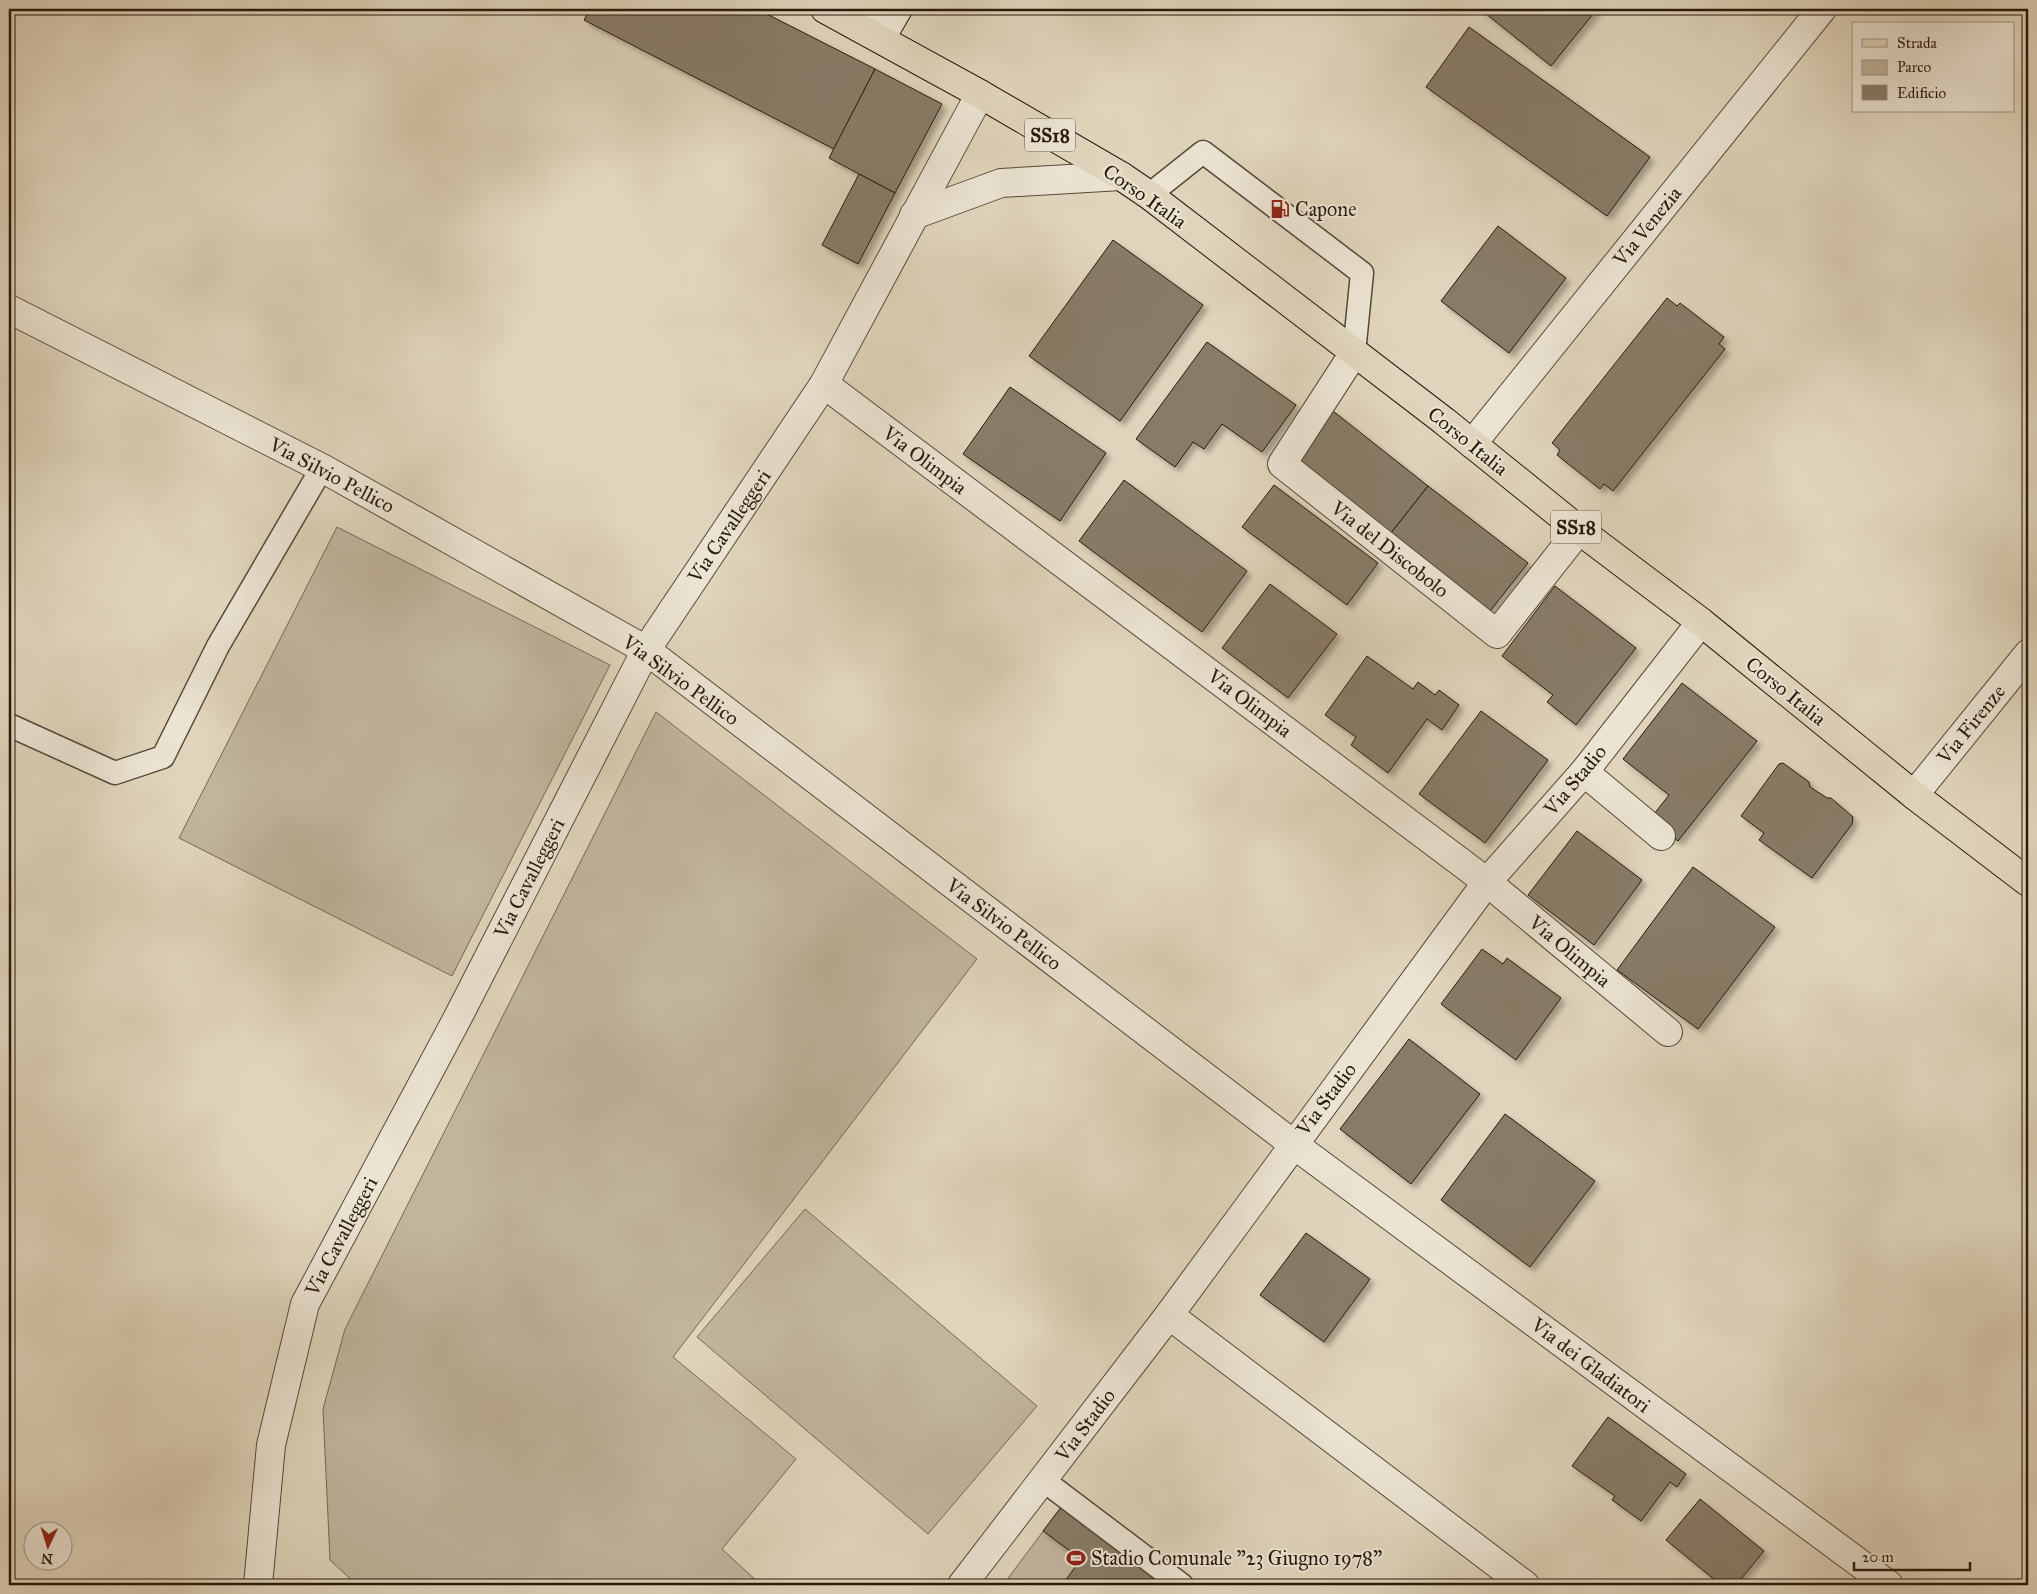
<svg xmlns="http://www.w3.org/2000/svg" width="2037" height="1594" viewBox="0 0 2037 1594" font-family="'IM FELL Great Primer',serif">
<defs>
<filter id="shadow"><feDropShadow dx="4.5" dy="4.5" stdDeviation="2.5" flood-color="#0004"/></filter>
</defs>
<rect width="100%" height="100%" fill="#e0d5bc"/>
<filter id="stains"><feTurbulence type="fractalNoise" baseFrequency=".004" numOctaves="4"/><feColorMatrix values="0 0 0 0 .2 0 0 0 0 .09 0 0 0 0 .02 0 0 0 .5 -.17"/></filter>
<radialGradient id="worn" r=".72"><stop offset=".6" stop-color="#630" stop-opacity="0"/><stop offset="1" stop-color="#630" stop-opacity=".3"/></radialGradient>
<g fill="#c1b59e" stroke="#746855">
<path d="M337,527L610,665L452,976L179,838Z"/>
<path d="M656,712L977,959L673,1357L796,1459L722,1549L761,1585H357L330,1560L323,1409L345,1329Z"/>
<path d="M805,1209L1037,1406L928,1534L697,1337Z"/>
<path d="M1062,1506L1164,1585H1003Z"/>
</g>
<g fill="#887b68" stroke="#281a0c" filter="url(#shadow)">
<path d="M590,9H757L875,69L834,149L584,20Z"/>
<path d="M1480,9H1597L1551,66Z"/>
<path d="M1469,27L1650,157L1607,216L1426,87Z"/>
<path d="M875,69L942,104L895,193L829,158Z"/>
<path d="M859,174L895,193L858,264L822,245Z"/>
<path d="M1498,226L1566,278L1509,353L1441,301Z"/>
<path d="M1113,240L1203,305L1120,421L1029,356Z"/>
<path d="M1667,298L1677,306L1680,303L1724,337L1719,344L1725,349L1613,491L1604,484L1600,489L1557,455L1560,450L1552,443Z"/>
<path d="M1207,342L1296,405L1262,452L1222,424L1204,449L1193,442L1175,467L1136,439Z"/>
<path d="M1010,387L1106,453L1060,521L963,454Z"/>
<path d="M1333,411L1428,486L1391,533L1295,459Z"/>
<path d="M1124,480L1247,571L1202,632L1079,541Z"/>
<path d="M1274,485L1378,563L1347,605L1242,527Z"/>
<path d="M1428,486L1528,563L1490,611L1391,533Z"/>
<path d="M1270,584L1337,634L1288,698L1222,648Z"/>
<path d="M1555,586L1636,648L1576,725L1547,702L1553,695L1502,656Z"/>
<path d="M1367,656L1413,689L1418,682L1435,695L1439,690L1459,705L1442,730L1427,719L1388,773L1351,745L1356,737L1325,715Z"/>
<path d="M1682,683L1757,741L1678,841L1650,819L1669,795L1623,759Z"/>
<path d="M1481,711L1548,760L1485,843L1419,794Z"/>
<path d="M1783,763L1809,782L1810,787L1827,798H1831L1853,817L1852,824L1812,878L1759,840L1764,833L1741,816L1779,764Z"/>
<path d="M1577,831L1642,880L1594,945L1528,895Z"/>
<path d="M1693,867L1775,927L1698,1029L1617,970Z"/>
<path d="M1482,949L1503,964L1507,958L1561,998L1516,1060L1441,1004Z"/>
<path d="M1409,1039L1480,1094L1411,1184L1340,1129Z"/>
<path d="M1505,1114L1595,1181L1530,1267L1441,1200Z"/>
<path d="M1306,1233L1370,1279L1324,1342L1260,1295Z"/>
<path d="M1608,1417L1686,1474L1677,1487L1670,1482L1641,1521L1612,1500L1615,1496L1572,1466Z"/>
<path d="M1700,1499L1764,1551L1736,1585H1721L1666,1540Z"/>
<path d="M1062,1506L1164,1585H1071L1065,1581L1081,1559L1043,1531Z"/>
</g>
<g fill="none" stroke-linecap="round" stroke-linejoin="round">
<g stroke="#564938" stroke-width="25">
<g id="lane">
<path d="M1149,195L1203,152L1362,273L1354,353"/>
<path d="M9,725L115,773L163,757L218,646L322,468"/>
<path d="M1043,1480L1182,1585"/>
</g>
</g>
<g stroke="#564938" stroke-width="30">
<g id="street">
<path d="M914,215L1001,183L1121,176"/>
<path d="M9,309L322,468L646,650L1293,1144L1889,1585"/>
<path d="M1354,353L1282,464L1497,634L1579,530"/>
<path d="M824,384L1487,882L1668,1032"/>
<path d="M1472,444L1822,9"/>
<path d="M1584,772L1661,836"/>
<path d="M1914,795L2028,654"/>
<path d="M1169,1315L1525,1585"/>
<path d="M258,1585L271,1445L305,1304L457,1019L646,650L824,384L980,94"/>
<path d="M962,1585L1169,1315L1487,882L1584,772L1701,622"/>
</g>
</g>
<g stroke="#281a0c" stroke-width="30">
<path id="secondary" d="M857,9L881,38L898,9"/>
</g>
<g stroke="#281a0c" stroke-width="30">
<path id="primary" d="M825,9L980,94L1121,176L1149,195L1444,421L1579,530L1701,622L1914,795L2028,882"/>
</g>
<use href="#lane" stroke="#ebe4d3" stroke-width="22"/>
<use href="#street" stroke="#ebe4d3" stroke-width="28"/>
<use href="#secondary" stroke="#ebe4d3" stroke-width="28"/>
<use href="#primary" stroke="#e0d5bc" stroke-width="28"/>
</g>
<defs>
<g id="fuel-bare" transform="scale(1.5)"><path d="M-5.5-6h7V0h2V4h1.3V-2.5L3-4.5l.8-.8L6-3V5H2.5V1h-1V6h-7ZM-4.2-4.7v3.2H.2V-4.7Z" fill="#8f2418" stroke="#ebe4d3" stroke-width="2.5" paint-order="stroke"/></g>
<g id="stadium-bare" transform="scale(1.5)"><path d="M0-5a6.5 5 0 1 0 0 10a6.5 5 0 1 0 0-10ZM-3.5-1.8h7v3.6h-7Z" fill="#8f2418" stroke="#ebe4d3" stroke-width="2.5" paint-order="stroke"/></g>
</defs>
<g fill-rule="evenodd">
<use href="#fuel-bare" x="1280" y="209"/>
<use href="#stadium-bare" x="1076" y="1558"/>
</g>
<g text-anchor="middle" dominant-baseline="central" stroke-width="4" stroke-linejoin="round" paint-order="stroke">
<g fill="#ebe4d3" stroke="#625748" stroke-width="1">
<rect x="1025" y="118.5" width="50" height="33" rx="4"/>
<rect x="1551" y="510.5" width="50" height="33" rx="4"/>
</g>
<g font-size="19" font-weight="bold" fill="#281a0c">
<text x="1050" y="135">SS18</text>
<text x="1576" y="527">SS18</text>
</g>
<g font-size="20" fill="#281a0c" stroke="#ebe4d3">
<text transform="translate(1145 196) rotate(35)">Corso Italia</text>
<text transform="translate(1647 226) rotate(-51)">Via Venezia</text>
<text transform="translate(1468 441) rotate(39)">Corso Italia</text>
<text transform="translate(925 460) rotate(37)">Via Olimpia</text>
<text transform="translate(332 475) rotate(28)">Via Silvio Pellico</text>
<text transform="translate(729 526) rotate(-56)">Via Cavalleggeri</text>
<text transform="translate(1390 549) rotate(38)">Via del Discobolo</text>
<text transform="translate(681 680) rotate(36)">Via Silvio Pellico</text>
<text transform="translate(1786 691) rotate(39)">Corso Italia</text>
<text transform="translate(1250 703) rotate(37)">Via Olimpia</text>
<text transform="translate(1971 724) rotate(-51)">Via Firenze</text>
<text transform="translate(1575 780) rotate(-50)">Via Stadio</text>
<text transform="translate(529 878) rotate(-63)">Via Cavalleggeri</text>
<text transform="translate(1004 924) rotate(37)">Via Silvio Pellico</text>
<text transform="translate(1570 951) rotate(40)">Via Olimpia</text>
<text transform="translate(1326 1099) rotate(-53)">Via Stadio</text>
<text transform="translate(341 1236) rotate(-62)">Via Cavalleggeri</text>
<text transform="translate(1591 1365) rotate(37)">Via dei Gladiatori</text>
<text transform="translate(1085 1425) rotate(-53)">Via Stadio</text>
</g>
<g font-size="20" fill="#281a0c" stroke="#ebe4d3" text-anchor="start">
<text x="1295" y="209">Capone</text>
<text x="1091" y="1558">Stadio Comunale "23 Giugno 1978"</text>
</g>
</g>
<rect width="2037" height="1594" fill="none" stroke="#e0d5bc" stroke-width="30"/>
<rect x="10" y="10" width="2017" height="1574" fill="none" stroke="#281a0c" stroke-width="2.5"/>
<rect x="15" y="15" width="2007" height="1564" fill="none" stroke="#281a0c"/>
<rect x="1852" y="22" width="162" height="90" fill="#ebe4d3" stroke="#9d9383"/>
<rect x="1862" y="39" width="25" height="8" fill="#e0d5bc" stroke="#9d9383"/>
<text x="1897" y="48" font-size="15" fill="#281a0c">Strada</text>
<rect x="1862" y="60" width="25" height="15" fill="#c1b59e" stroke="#9d9383"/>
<text x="1897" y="72" font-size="15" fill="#281a0c">Parco</text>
<rect x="1862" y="85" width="25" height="15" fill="#887b68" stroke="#9d9383"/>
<text x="1897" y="98" font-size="15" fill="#281a0c">Edificio</text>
<g transform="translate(48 1546) rotate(184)"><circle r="24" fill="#ebe4d3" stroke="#9d9383"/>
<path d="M0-4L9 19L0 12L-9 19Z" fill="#8f2418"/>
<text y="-8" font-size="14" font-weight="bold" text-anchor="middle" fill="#281a0c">N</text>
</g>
<path d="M1854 1562v8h116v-8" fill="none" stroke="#281a0c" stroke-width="2.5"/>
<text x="1862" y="1562" font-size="15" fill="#281a0c" stroke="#ebe4d3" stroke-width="4" paint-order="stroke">20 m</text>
<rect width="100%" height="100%" filter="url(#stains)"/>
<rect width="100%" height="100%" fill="url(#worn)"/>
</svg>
